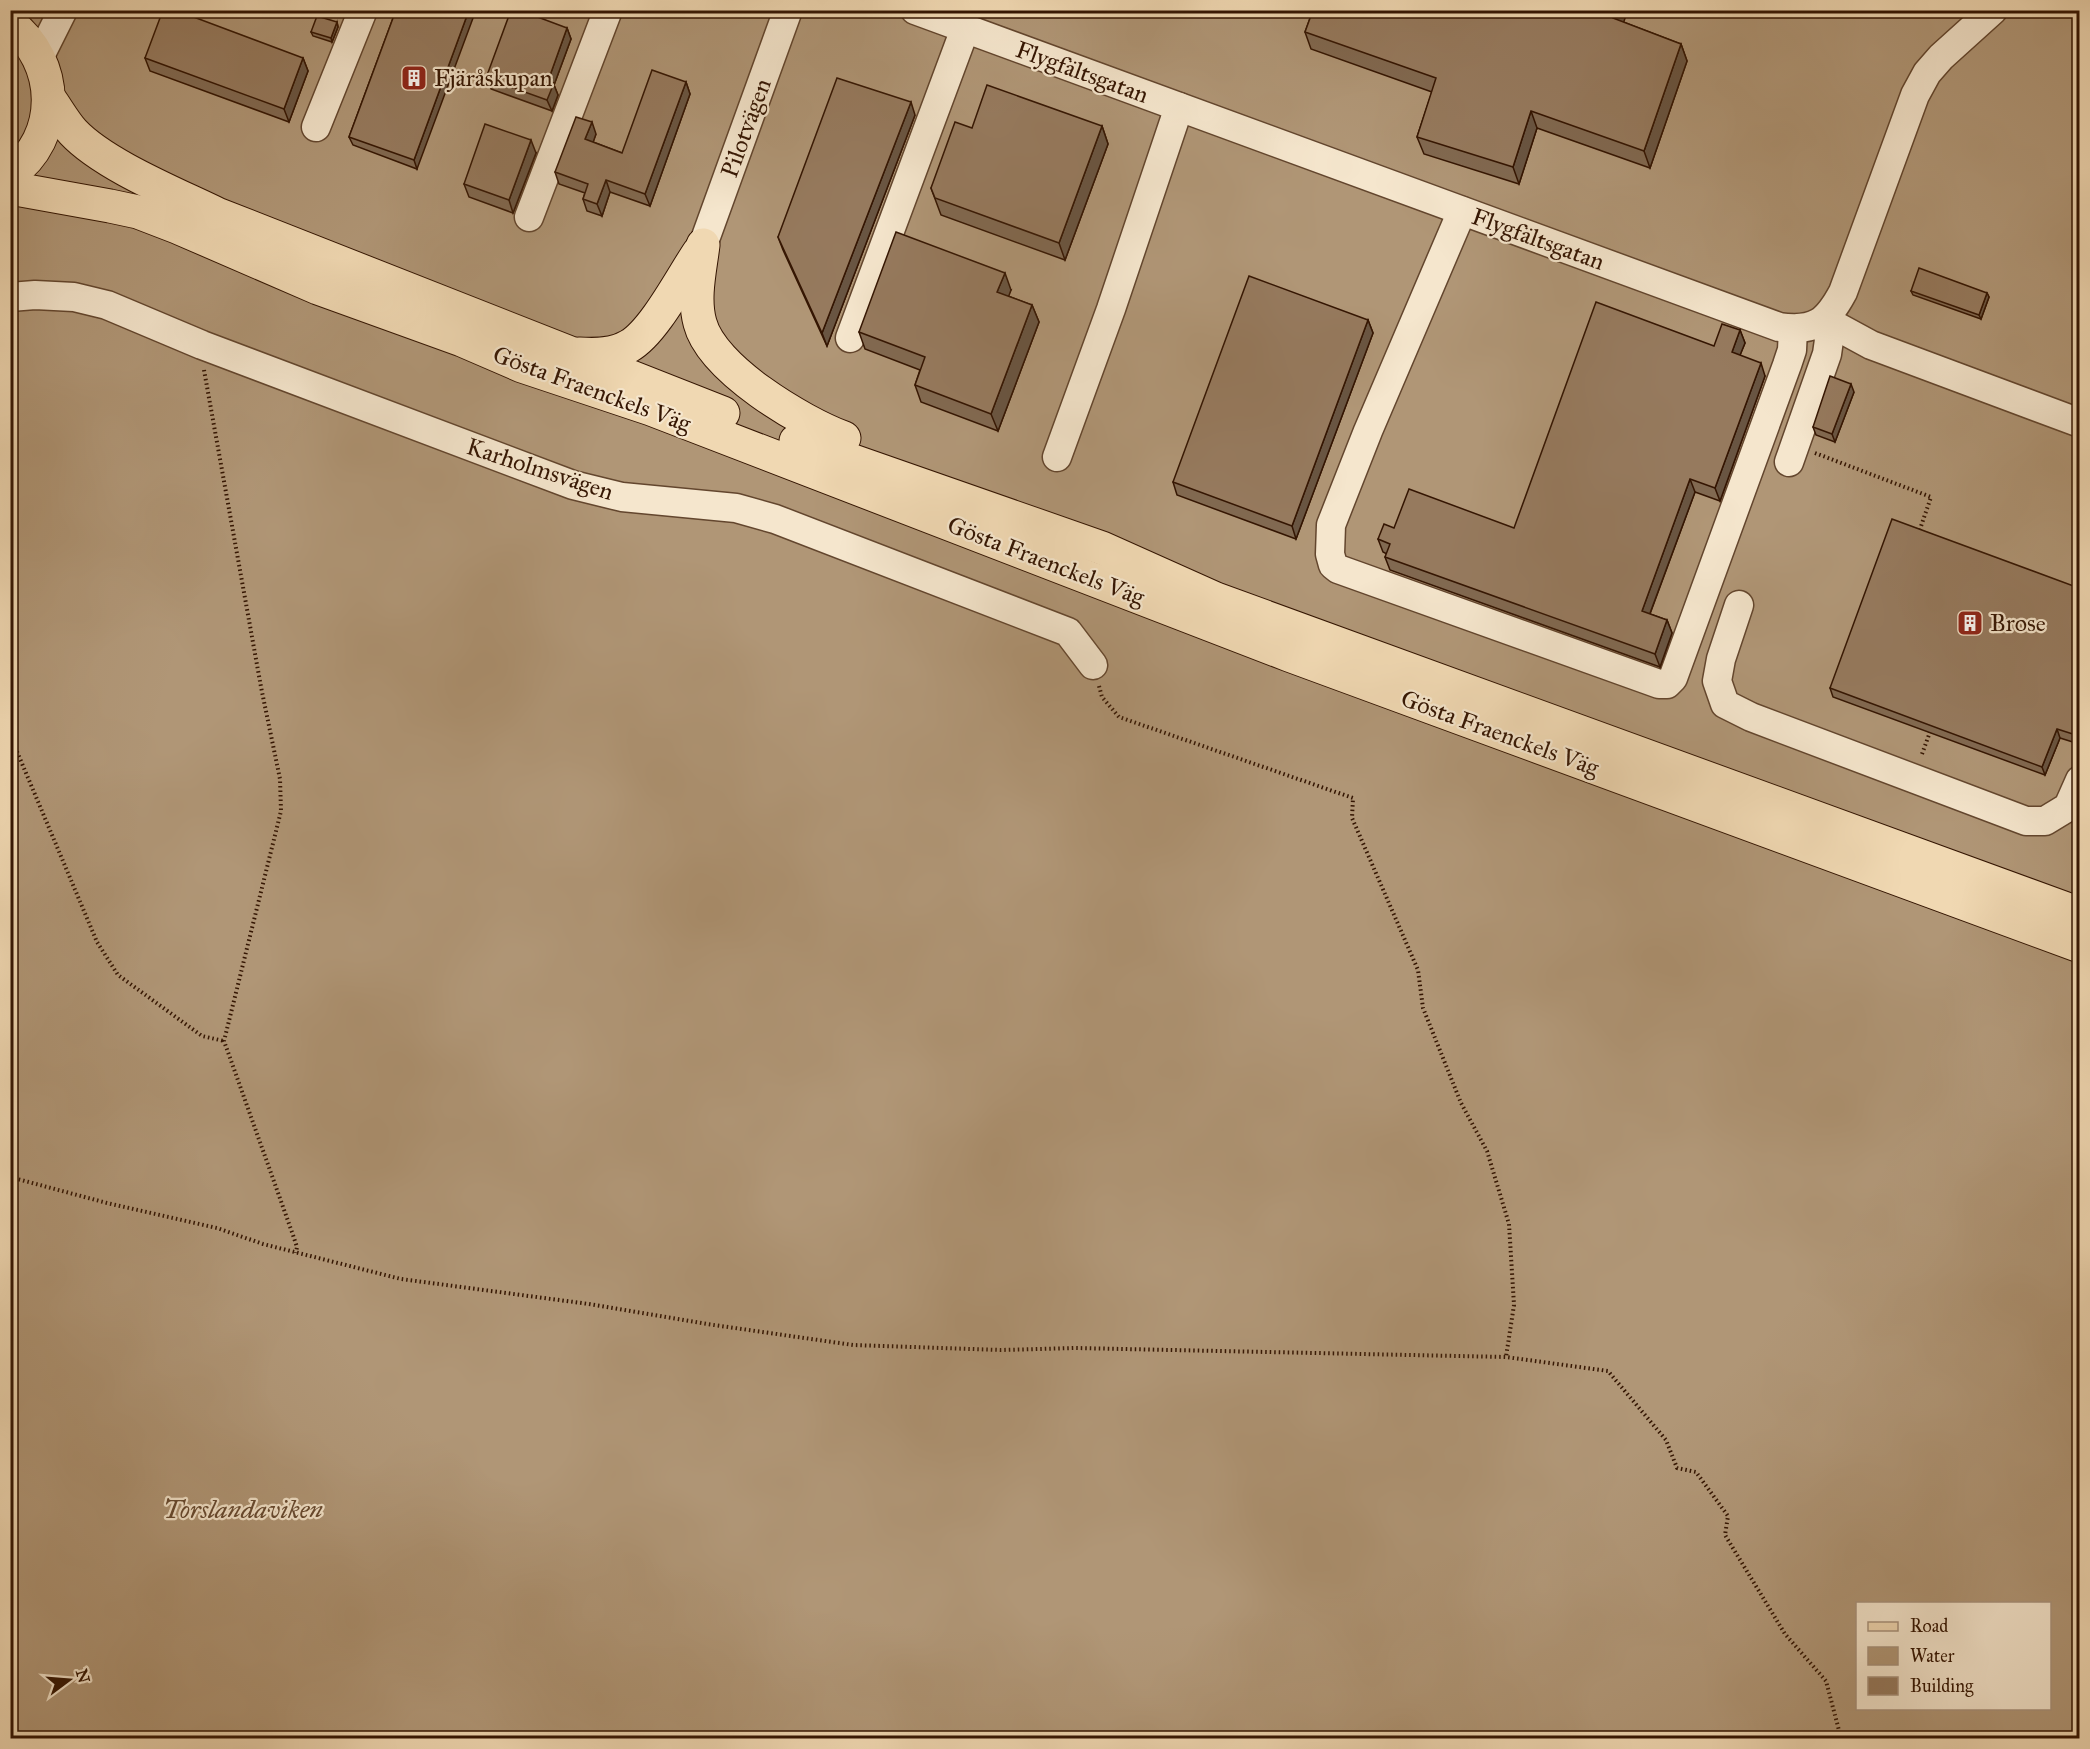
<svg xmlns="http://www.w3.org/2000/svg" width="2090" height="1749" viewBox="0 0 2090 1749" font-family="'IM FELL Great Primer',serif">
<rect width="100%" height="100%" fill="#f0d8b2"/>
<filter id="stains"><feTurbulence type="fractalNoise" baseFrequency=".00333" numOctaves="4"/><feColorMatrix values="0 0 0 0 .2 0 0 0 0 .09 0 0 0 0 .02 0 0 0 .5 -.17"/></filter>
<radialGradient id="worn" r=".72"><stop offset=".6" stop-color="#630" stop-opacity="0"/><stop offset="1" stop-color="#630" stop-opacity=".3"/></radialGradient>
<path fill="#b09676" stroke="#7e6248" stroke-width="1.5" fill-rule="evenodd" d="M11,11H2079V1738H11ZM1858,1604H2050V1708H1858Z"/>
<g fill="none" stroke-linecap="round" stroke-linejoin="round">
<g stroke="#63462e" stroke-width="31">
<g id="minor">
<path d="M915,10L1779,327C1815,332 1827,322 1843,292L1915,95L1927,73L1941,57L1993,10"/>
<path d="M39,58L63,10"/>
<path d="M316,127L363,10"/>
<path d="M1462,211L1368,431L1331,525L1330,554L1333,565L1338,569L1659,684H1667L1673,678L1787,365L1792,350L1793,329"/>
<path d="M529,217L608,10"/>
<path d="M703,245L788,10"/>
<path d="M10,297L35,295L74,297L107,305L202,345L573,485L622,497L736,508L775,519L1068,632L1093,665"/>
<path d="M1825,320L1871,345L2080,423"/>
<path d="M850,338L965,29"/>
<path d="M1057,457L1111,309L1179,107"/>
<path d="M1789,462L1827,354L1829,340L1825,320"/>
<path d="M1739,605L1721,659L1717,681L1725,704L1751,717L2026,821H2045L2068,807L2080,780"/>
</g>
</g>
<g stroke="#341502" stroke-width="35">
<g id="major">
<path d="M10,24C60,61 62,138 10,174"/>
<path d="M49,98C57,109 64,122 73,132C104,165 176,194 217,214L723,413"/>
<path d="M10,188L110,206L138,212L177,227L318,288L462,340L522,366L651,409L1289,655L2080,946"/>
<path d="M703,245C700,270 693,298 700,323C712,369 801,422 844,438"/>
<path d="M579,354C596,355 614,355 629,346C654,332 682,277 699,252"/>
<path d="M796,441L1102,548L1216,599L2080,914"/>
</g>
</g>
<g stroke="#341502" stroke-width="4" stroke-dasharray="1.5 3" stroke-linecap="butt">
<path d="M204,370L261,687L280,779L281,811L224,1041L293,1235L297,1247L296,1253"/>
<path d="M1815,453L1931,497L1919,532"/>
<path d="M1099,686L1102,697L1119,717L1353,798L1352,818L1418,970L1423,1008L1461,1103L1487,1151L1509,1224L1514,1305L1506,1357"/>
<path d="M10,735L97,942L118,975L202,1036L224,1041"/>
<path d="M1922,754L1930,732"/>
<path d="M10,1177L107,1203L217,1228L263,1244L401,1279L589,1304L707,1324L853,1345L1001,1350L1076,1348L1506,1357L1608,1371L1666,1440L1677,1468L1696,1472L1728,1516L1725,1535L1785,1634L1826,1681L1841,1738"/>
</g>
<use href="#minor" stroke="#f5e6cd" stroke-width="28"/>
<use href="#major" stroke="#f0d8b2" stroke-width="33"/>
</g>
<g fill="#816951" stroke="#341502" stroke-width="1.5">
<path d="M285,10H300L298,15Z"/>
<path d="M396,10L417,169L353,145L349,137Z"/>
<path d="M1313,10H1628L1623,22L1681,44L1687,61L1650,168L1537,128L1519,184L1424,154L1417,137L1432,92L1311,49L1305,32Z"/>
<path d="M337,22L338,27L332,42L313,36L311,32Z"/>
<path d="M567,28L571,39L554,85L558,95L552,111L491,89L486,78Z"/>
<path d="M145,58H303L308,71L289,122L150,71Z"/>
<path d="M686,82L690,94L650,206L610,192L602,216L587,211L583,199L585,193L559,184L555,172L596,134L593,142L622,153Z"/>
<path d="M915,115L827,346L783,250L778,237Z"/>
<path d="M1102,126L1108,144L1065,260L941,215L931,188L972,128Z"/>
<path d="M536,153L513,213L469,197L464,184Z"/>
<path d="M1011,290L1008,296L1032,305L1039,322L998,431L921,402L915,385L920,370L865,349L859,332Z"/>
<path d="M1911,291L1987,293L1989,297L1981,319L1913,295Z"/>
<path d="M1368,320L1373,333L1296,539L1177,495L1173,482Z"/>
<path d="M1740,330L1745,343L1740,355L1765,376L1720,501L1695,492L1650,614L1667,620L1672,633L1660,667L1390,570L1385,557L1387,554L1383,552L1378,539L1394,528H1514Z"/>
<path d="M1854,392L1835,442L1816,435L1813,427Z"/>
<path d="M2079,588V744L2060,738L2045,775L1833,697L1830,688Z"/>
</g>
<g fill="#695542" stroke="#341502" stroke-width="1.5">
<path d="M469,10H476L417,169L414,160Z"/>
<path d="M1615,10H1628L1619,35L1613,18Z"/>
<path d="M337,22L338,27L332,42L331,38Z"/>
<path d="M567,28L571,39L554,85L558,95L552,111L547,100L548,81Z"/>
<path d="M1681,44L1687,61L1650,168L1644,151Z"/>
<path d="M303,58L308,71L289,122L284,109Z"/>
<path d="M686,82L690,94L650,206L645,194Z"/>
<path d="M911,102L915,115L827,346L822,333Z"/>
<path d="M1531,111L1537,128L1519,184L1513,167Z"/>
<path d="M592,122L596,134L590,151L585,139Z"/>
<path d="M1102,126L1108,144L1065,260L1059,243Z"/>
<path d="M531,140L536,153L513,213L509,200Z"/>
<path d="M606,180L610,192L602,216L597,204Z"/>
<path d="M1005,273L1011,290L1004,309L997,292Z"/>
<path d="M1987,293L1989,297L1981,319L1979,315Z"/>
<path d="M1032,305L1039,322L998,431L991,414Z"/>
<path d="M1368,320L1373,333L1296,539L1292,526Z"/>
<path d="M1740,330L1745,343L1736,365L1732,352Z"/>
<path d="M1761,363L1765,376L1720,501L1715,488Z"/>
<path d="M1851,384L1854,392L1835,442L1832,434Z"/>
<path d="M1690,479L1695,492L1646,624L1642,611Z"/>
<path d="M1667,620L1672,633L1660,667L1655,654Z"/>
<path d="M2057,729L2060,738L2045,775L2042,767Z"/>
</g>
<g fill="#967a5e" stroke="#341502" stroke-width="1.5">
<path d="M163,10H175L303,58L284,109L145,58Z"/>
<path d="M396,10H469L414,160L349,137Z"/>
<path d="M511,10H519L567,28L548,81L554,83L547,100L486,78Z"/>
<path d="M1313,10H1615L1613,18L1681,44L1644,151L1531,111L1513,167L1417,137L1436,78L1305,32Z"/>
<path d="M317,16L337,22L331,38L311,32Z"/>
<path d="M652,70L686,82L645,194L606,180L597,204L583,199L588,184L555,172L576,117L592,122L585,139L622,153Z"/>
<path d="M837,78L911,102L822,333L778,237Z"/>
<path d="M987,85L1102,126L1059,243L935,198L931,188L955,122L972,128Z"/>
<path d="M485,124L531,140L509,200L464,184Z"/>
<path d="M896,232L1005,273L997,292L1032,305L991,414L915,385L925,357L859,332Z"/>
<path d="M1919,268L1987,293L1979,315L1911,291Z"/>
<path d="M1249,276L1368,320L1292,526L1173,482Z"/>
<path d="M1596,302L1714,346L1722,324L1740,330L1732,352L1761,363L1715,488L1690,479L1642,611L1667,620L1655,654L1385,557L1390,544L1378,539L1384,524L1394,528L1409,489L1514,528Z"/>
<path d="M1830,376L1851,384L1832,434L1813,427Z"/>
<path d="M1892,519L2079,588V736L2057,729L2042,767L1830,688Z"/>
</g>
<defs>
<g id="building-square" transform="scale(1.35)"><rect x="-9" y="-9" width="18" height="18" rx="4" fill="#8f2418" stroke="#f5e6cd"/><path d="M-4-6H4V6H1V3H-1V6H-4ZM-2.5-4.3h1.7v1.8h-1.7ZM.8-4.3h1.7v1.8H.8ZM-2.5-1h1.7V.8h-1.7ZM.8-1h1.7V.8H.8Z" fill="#fff"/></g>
</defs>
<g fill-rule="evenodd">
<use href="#building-square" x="414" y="78"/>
<use href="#building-square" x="1970" y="623"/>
</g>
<g text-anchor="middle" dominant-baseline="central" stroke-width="4.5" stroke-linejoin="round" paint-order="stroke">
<g font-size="24" fill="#341502" stroke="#f5e6cd">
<text transform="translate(1082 72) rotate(20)">Flygfältsgatan</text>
<text transform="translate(746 128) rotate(-70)">Pilotvägen</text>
<text transform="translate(1538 239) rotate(20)">Flygfältsgatan</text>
<text transform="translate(592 389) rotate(20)">Gösta Fraenckels Väg</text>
<text transform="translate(540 469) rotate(18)">Karholmsvägen</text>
<text transform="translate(1046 561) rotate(21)">Gösta Fraenckels Väg</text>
<text transform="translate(1500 733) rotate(20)">Gösta Fraenckels Väg</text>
</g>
<g font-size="24" fill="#341502" stroke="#f5e6cd" text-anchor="start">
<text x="434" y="78">Fjäråskupan</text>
<text x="1990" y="623">Brose</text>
</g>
<g font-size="26" font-style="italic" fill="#664930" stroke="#f5e6cd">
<text x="243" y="1509">Torslandaviken</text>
</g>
</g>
<rect width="2090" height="1749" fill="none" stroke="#f0d8b2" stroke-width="36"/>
<rect x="12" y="12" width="2066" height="1725" fill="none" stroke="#341502" stroke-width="3"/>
<rect x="18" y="18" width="2054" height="1713" fill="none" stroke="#341502" stroke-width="1.5"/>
<rect x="1856" y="1602" width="195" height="108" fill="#f5e6cd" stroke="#a8927c" stroke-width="1.5"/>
<rect x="1868" y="1622" width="30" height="9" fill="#f0d8b2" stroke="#a8927c" stroke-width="1.5"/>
<text x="1910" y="1632" font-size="18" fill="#341502">Road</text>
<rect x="1868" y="1647" width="30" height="18" fill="#b09676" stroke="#a8927c" stroke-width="1.5"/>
<text x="1910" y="1662" font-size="18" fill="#341502">Water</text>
<rect x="1868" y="1677" width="30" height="18" fill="#967a5e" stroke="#a8927c" stroke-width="1.5"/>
<text x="1910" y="1692" font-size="18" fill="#341502">Building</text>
<g transform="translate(69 1680) rotate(74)" stroke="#f5e6cd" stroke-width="4.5" paint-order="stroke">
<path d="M0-4.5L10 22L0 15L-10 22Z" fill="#341502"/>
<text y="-9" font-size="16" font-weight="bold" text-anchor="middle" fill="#341502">N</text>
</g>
<rect width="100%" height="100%" filter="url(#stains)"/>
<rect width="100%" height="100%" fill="url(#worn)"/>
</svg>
